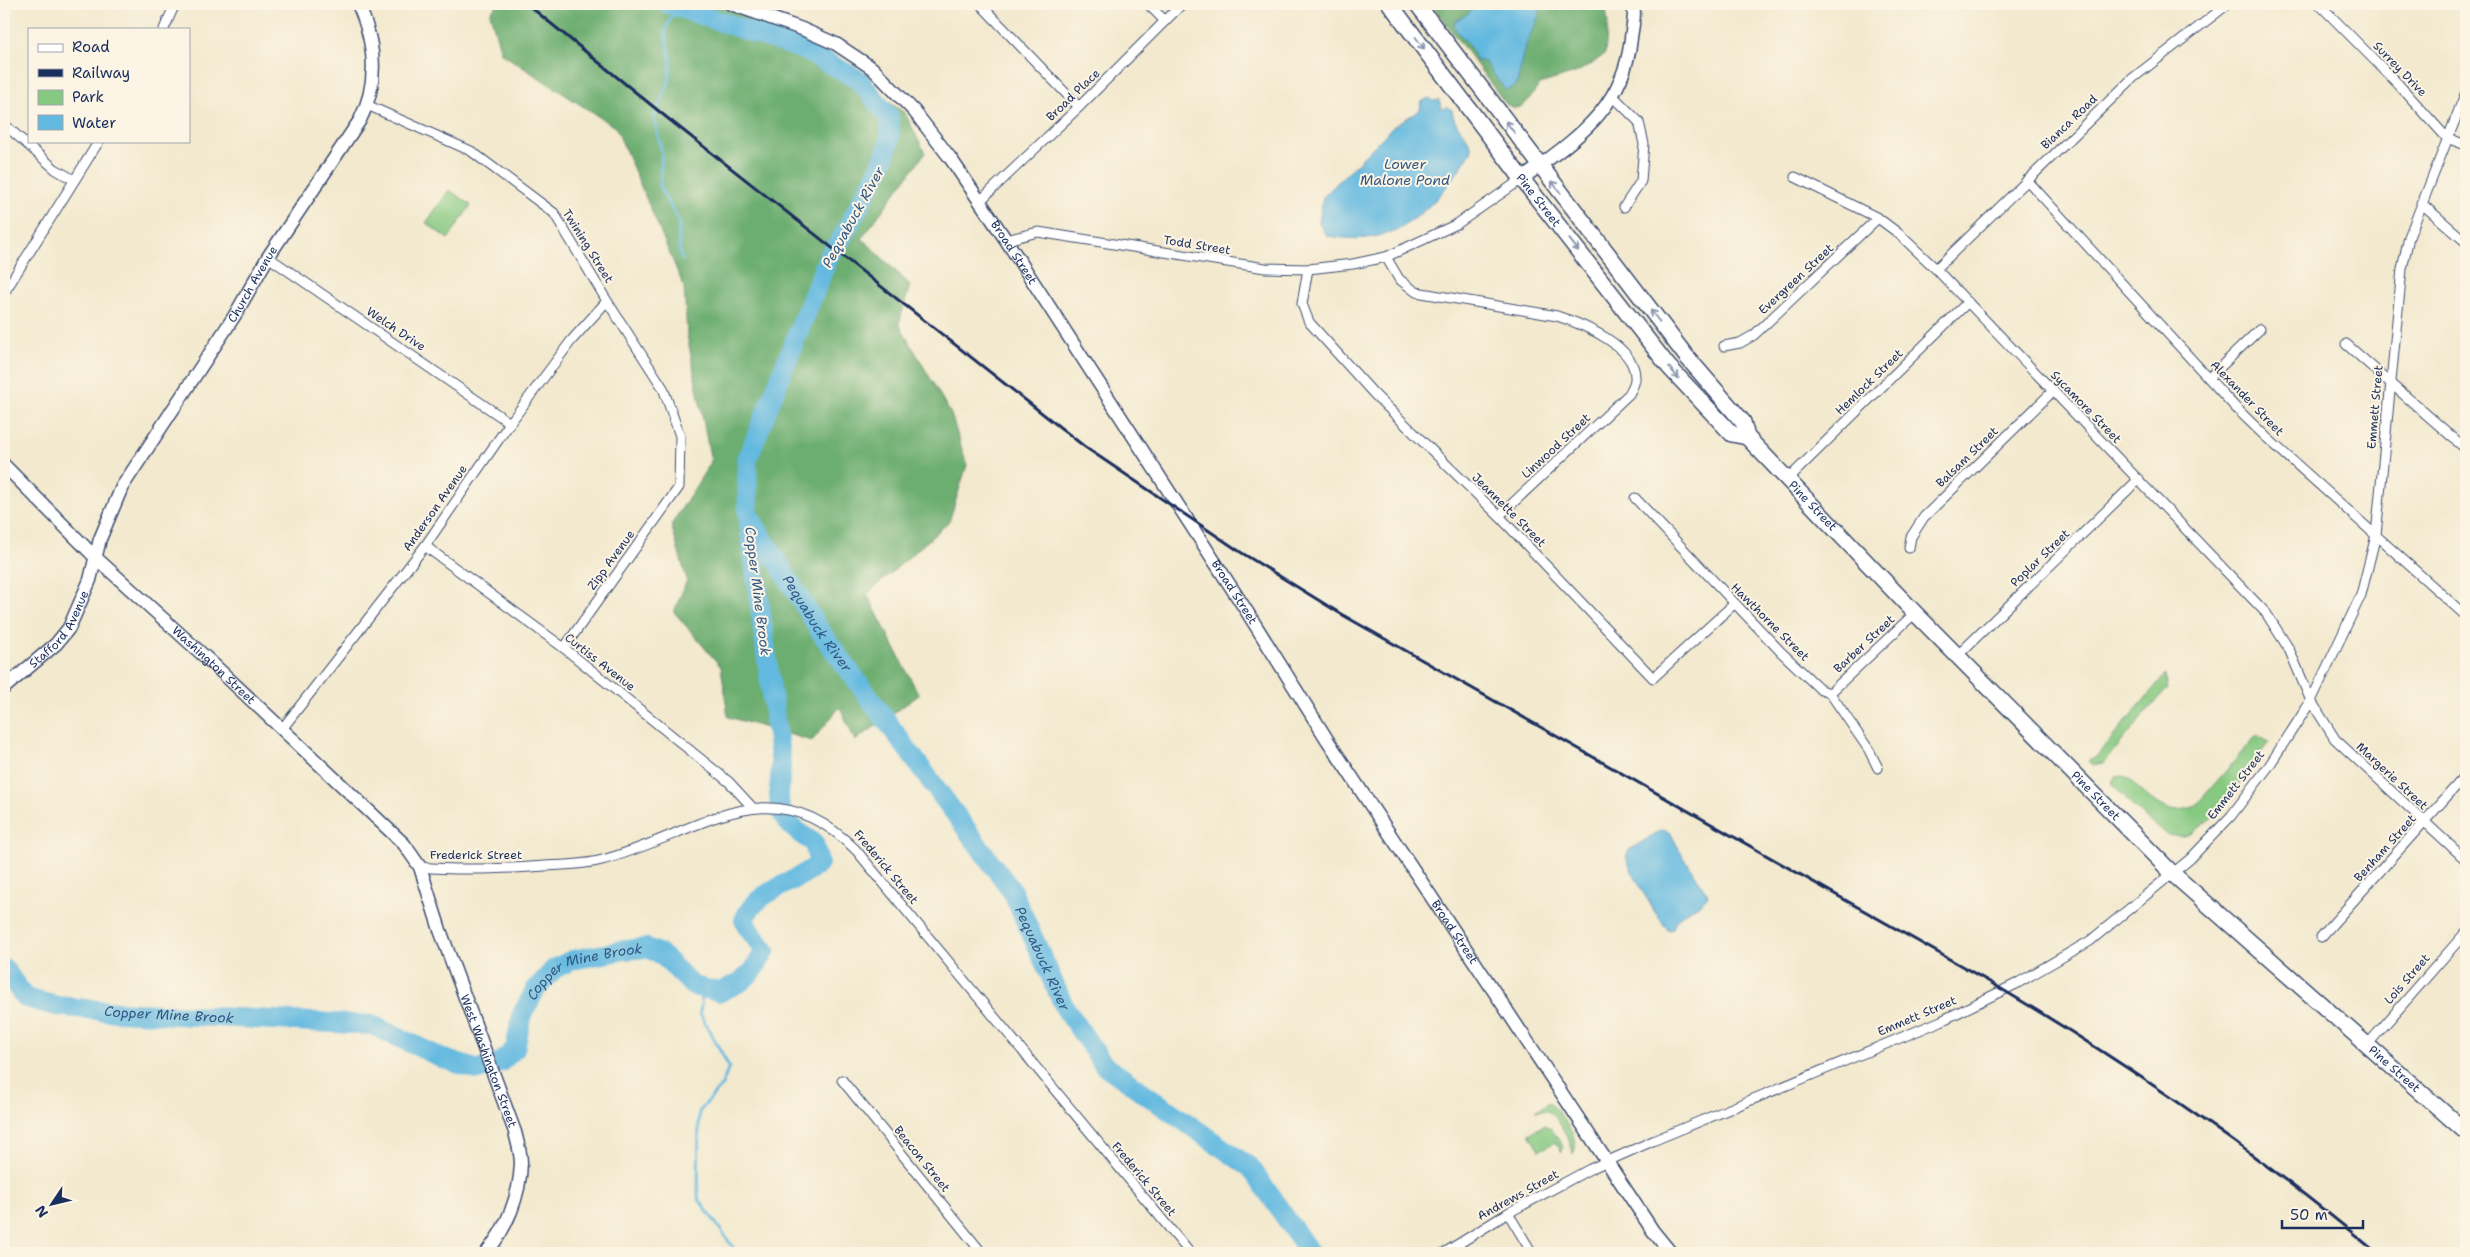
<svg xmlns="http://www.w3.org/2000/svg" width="2470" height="1257" viewBox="0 0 2470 1257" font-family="'Shantell Sans',sans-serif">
<rect width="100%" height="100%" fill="#fcf5e5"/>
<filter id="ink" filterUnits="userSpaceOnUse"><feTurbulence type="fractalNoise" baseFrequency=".02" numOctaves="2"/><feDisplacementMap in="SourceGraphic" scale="10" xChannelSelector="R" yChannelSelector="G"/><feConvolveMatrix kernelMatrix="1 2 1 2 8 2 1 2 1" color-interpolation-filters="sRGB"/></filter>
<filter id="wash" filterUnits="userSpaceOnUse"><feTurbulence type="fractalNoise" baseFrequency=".0096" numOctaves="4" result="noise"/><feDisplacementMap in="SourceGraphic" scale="20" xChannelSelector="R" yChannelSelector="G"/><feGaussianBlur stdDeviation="1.12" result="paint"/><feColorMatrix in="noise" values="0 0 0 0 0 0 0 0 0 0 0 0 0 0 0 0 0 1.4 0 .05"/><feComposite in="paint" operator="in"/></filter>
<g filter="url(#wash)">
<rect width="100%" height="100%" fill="#f2e9ce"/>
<g fill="#86c981" stroke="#507c70">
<path d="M449,190L471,205L448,239L426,223Z"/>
<path d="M2165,675L2168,689L2159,697L2104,763L2092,765L2088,761L2095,758Z"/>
<path d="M2257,735L2269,742C2250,767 2219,817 2192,833C2185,837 2177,837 2169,835C2150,827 2127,798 2111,783L2116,776L2124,775C2145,793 2170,826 2198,803Z"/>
<path d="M1550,1102C1559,1114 1583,1139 1573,1154C1573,1145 1557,1114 1547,1111C1544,1110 1539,1111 1535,1111Z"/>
<path d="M1544,1125L1551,1128L1563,1147L1562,1152L1555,1142L1539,1151L1529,1134Z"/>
</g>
<g fill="#6cad6f" stroke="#446e66">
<path d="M497,4H718L781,29L905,113L925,153L862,238L910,285L899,324L951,414L967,465L949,522L867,594L919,695L855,741L840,707L812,741L728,717L721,667L674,612L687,580L671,525L711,462L687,335L684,287L616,128L501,53L490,13Z"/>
<path d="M1431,4H1605L1608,22L1605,54L1592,64L1575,73L1540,84L1528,101L1521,107L1514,108L1506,104Z"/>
</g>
<g fill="#63b9e0" stroke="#3f749f">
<path d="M1472,4H1542C1538,22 1532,29 1526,45C1520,59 1522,73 1515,87L1505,90L1485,62L1476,60L1473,51L1454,27L1455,21L1469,13Z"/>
<path d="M1429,98L1433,101L1439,100L1442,109L1448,107L1452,110C1453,126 1469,134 1472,150C1450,186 1417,230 1373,237C1357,240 1342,238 1327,236L1319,223L1323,197L1394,126L1420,110L1421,102Z"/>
<path d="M1661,830L1670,832L1680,851L1708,895C1700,909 1678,909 1673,929L1670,930C1660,926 1630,870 1626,857L1629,850Z"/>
</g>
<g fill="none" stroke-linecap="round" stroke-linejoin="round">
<g stroke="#63b9e0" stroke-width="3">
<path d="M676,6L665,32L671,61L669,82L654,117L662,153L660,188L679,222V247L682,260"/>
<path d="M703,988L700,1013L729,1067L722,1085L699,1112L698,1198L737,1253"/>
</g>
<g stroke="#63b9e0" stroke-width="20">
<path id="s1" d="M669,4L804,50L859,80L889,117L890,140L882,164L839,243L828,258L747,460L748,514L820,631L1012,891L1065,1008L1104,1065L1251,1168L1310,1253"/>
<path id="s2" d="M4,968L25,998L57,1006L118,1012L372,1025L444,1059L478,1070L501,1062L515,1049L522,1014L536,989L554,969L572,960L625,950L647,948L662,955L693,986L720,992L742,981L753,971L765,951C757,938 750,935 744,920C756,889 797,884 819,863L814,843C773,817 778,809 781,764L749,524"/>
</g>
</g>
</g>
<g filter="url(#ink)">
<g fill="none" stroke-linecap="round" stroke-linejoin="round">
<g stroke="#3b4b6f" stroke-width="11">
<g id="minor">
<path d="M980,4L1079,107"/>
<path d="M1148,4L1165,21"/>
<path d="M2319,4L2399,85L2447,138L2466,145"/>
<path d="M164,29L175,4"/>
<path d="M1613,96L1639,122L1644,144L1641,181L1624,207"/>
<path d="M367,105L471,151L554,213L607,301L663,388L680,436L679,487L564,648"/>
<path d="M4,124L55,169L74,180"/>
<path d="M1795,177L1878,218L1898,233L1936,269L2266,613L2289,649L2311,701L2335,739L2466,860"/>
<path d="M2027,180L2236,408L2266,437L2466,616"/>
<path d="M980,201L1079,107L1182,4"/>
<path d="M2421,203L2466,242"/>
<path d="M1006,240L1038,232L1265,268L1308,269L1353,264L1386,257L1457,224L1522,179"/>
<path d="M268,257L510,423"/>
<path d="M1386,257L1399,279L1416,292L1557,316C1582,324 1637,346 1635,379C1635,384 1631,390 1629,394L1499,516"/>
<path d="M1308,269L1302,304L1309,322L1374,394L1499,516L1653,678L1734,604"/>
<path d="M1936,269L2133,78L2228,4"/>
<path d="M4,293L99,141"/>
<path d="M2346,344L2466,449"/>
<path d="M1724,346L1740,343L1754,335L1878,218"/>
<path d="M2209,378L2260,329"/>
<path d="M1787,480L1968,302"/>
<path d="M1635,498L1781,652L1821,690L1830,693L1869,750L1878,768"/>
<path d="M425,546L564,648L729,782L752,807"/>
<path d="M1909,548L1911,537L1924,517L2053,391"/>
<path d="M1957,656L2139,479"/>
<path d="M1830,693L1915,613"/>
<path d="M282,729L425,546L510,423L571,341L607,301"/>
<path d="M420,867C462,871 504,869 545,866C564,865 584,865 602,860C698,835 768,762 856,850L1190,1253"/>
<path d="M2321,937L2466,775"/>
<path d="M2368,1044L2466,932"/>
<path d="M842,1080L982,1253"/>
<path d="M1508,1213L1532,1253"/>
<path d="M1444,1253L1508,1213L1590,1169L1655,1140L1941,1021L2016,984L2090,941L2190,859L2231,816L2269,766L2311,701L2361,595L2376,535L2402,269L2409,237L2466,92"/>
</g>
</g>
<g stroke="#3b4b6f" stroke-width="15">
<g id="secondary">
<path id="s3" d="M731,4L802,29L836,44L872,68L914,111L951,159L1006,240L1244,607L1328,741L1653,1231L1671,1253"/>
<path d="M1522,179C1575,139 1624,109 1631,38C1632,28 1636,14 1633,4"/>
<path id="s4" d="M4,465L95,557L213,664L404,844L420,867L440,930L515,1132C517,1141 521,1153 521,1163C520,1196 507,1228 486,1253"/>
<path id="s5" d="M4,688L56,644L69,628L90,580L100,539L122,487L235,315L268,257L360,120C380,81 375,42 358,4"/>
</g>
</g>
<g stroke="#3b4b6f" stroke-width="18">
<g id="trunk">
<path id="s6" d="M1390,4L1522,179L1669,367L1732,434L1747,437"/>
<path id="s7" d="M1417,4L1686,356L1743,422L1747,437L1915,613L2173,874L2466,1132"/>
</g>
</g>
<use href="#minor" stroke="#fff" stroke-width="9"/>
<use href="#secondary" stroke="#fff" stroke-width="12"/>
<use href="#trunk" stroke="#fff" stroke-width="15"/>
<path stroke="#1b2f5e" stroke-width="3" d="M527,4L666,117L1085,447L1242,553L1341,614L1988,981C2125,1062 2255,1151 2377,1253"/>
</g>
<defs><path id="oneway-shaft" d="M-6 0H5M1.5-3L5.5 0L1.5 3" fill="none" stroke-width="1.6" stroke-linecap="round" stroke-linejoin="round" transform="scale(1.25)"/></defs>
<g stroke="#8d97ae">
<use href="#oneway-shaft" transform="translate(1420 43) rotate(53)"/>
<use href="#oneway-shaft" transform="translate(1510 127) rotate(-127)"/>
<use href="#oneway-shaft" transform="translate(1556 187) rotate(-127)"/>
<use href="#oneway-shaft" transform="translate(1574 245) rotate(52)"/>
<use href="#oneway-shaft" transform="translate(1655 316) rotate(-127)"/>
<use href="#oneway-shaft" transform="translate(1674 373) rotate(49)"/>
</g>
</g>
<g text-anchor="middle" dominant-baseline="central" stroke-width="4" stroke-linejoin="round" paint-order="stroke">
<g font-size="12" fill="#1b2f5e" stroke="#fcf5e5">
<text transform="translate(2400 69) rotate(46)">Surrey Drive</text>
<text transform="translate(1073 95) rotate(-44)">Broad Place</text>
<text transform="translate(2069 122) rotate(-44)">Bianca Road</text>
<text stroke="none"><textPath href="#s6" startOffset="246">Pine Street</textPath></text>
<text transform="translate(1197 245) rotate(9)">Todd Street</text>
<text transform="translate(588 246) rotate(58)">Twining Street</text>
<text stroke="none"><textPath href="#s3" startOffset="389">Broad Street</textPath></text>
<text transform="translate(1796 279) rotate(-43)">Evergreen Street</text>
<text stroke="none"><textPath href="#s5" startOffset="481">Church Avenue</textPath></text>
<text transform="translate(396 329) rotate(34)">Welch Drive</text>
<text transform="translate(1869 382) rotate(-44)">Hemlock Street</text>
<text transform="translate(2247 398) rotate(46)">Alexander Street</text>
<text transform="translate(2086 407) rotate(46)">Sycamore Street</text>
<text transform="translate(2375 407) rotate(-85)">Emmett Street</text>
<text transform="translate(1556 446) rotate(-43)">Linwood Street</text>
<text transform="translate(1967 457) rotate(-44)">Balsam Street</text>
<text stroke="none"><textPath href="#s7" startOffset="641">Pine Street</textPath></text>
<text transform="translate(435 508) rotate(-55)">Anderson Avenue</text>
<text transform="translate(1509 510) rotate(45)">Jeannette Street</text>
<text transform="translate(2040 558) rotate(-44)">Poplar Street</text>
<text transform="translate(611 560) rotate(-54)">Zipp Avenue</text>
<text stroke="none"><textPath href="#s3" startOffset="794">Broad Street</textPath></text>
<text transform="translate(1770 622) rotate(45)">Hawthorne Street</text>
<text stroke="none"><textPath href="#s5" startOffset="82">Stafford Avenue</textPath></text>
<text transform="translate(1864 644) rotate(-43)">Barber Street</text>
<text transform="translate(600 662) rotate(38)">Curtiss Avenue</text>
<text stroke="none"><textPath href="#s4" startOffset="290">Washington Street</textPath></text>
<text transform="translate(2392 776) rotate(43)">Margerie Street</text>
<text transform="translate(2236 785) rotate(-52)">Emmett Street</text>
<text stroke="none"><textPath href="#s7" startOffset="1046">Pine Street</textPath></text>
<text transform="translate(2385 848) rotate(-48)">Benham Street</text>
<text x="476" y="855">Frederick Street</text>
<text transform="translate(886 867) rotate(50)">Frederick Street</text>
<text stroke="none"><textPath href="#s3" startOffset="1199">Broad Street</textPath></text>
<text transform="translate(2407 979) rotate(-49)">Lois Street</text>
<text transform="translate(1917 1016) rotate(-23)">Emmett Street</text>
<text stroke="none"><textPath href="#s4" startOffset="785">West Washington Street</textPath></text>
<text stroke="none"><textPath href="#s7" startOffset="1451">Pine Street</textPath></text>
<text transform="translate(922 1159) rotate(51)">Beacon Street</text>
<text transform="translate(1144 1179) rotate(50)">Frederick Street</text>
<text transform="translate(1518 1195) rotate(-29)">Andrews Street</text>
</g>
<g font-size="14" font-style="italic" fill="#315885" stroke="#fcf5e5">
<text x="1405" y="164">Lower<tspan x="1405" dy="16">Malone Pond</tspan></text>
<text transform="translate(853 217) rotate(-61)">Pequabuck River</text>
<text transform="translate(758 591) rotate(83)">Copper Mine Brook</text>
<text stroke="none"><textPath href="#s1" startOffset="811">Pequabuck River</textPath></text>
<text stroke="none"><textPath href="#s1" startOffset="1216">Pequabuck River</textPath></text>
<text stroke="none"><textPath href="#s2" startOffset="662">Copper Mine Brook</textPath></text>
<text stroke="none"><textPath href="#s2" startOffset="182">Copper Mine Brook</textPath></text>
</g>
</g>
<rect width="2470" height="1257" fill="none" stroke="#fcf5e5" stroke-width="20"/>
<rect x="28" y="28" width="162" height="115" fill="#fcf5e5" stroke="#a2a6af"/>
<rect x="38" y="44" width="25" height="8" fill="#ffffff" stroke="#a2a6af"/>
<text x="72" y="52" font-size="15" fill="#1b2f5e">Road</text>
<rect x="38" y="69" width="25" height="8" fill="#1b2f5e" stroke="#a2a6af"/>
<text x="72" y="78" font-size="15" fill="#1b2f5e">Railway</text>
<rect x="38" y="90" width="25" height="15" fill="#86c981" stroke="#a2a6af"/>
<text x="72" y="102" font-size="15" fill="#1b2f5e">Park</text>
<rect x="38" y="115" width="25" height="15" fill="#63b9e0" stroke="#a2a6af"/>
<text x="72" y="128" font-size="15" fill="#1b2f5e">Water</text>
<g transform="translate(52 1204) rotate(235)" stroke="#fcf5e5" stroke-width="4" paint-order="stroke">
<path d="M0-4L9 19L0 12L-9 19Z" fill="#1b2f5e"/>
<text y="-8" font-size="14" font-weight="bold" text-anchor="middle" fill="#1b2f5e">N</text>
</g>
<path d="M2282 1220v8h81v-8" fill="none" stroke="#1b2f5e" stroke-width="2.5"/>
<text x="2290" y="1220" font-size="15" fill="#1b2f5e" stroke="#fcf5e5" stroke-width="4" paint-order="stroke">50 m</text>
</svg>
